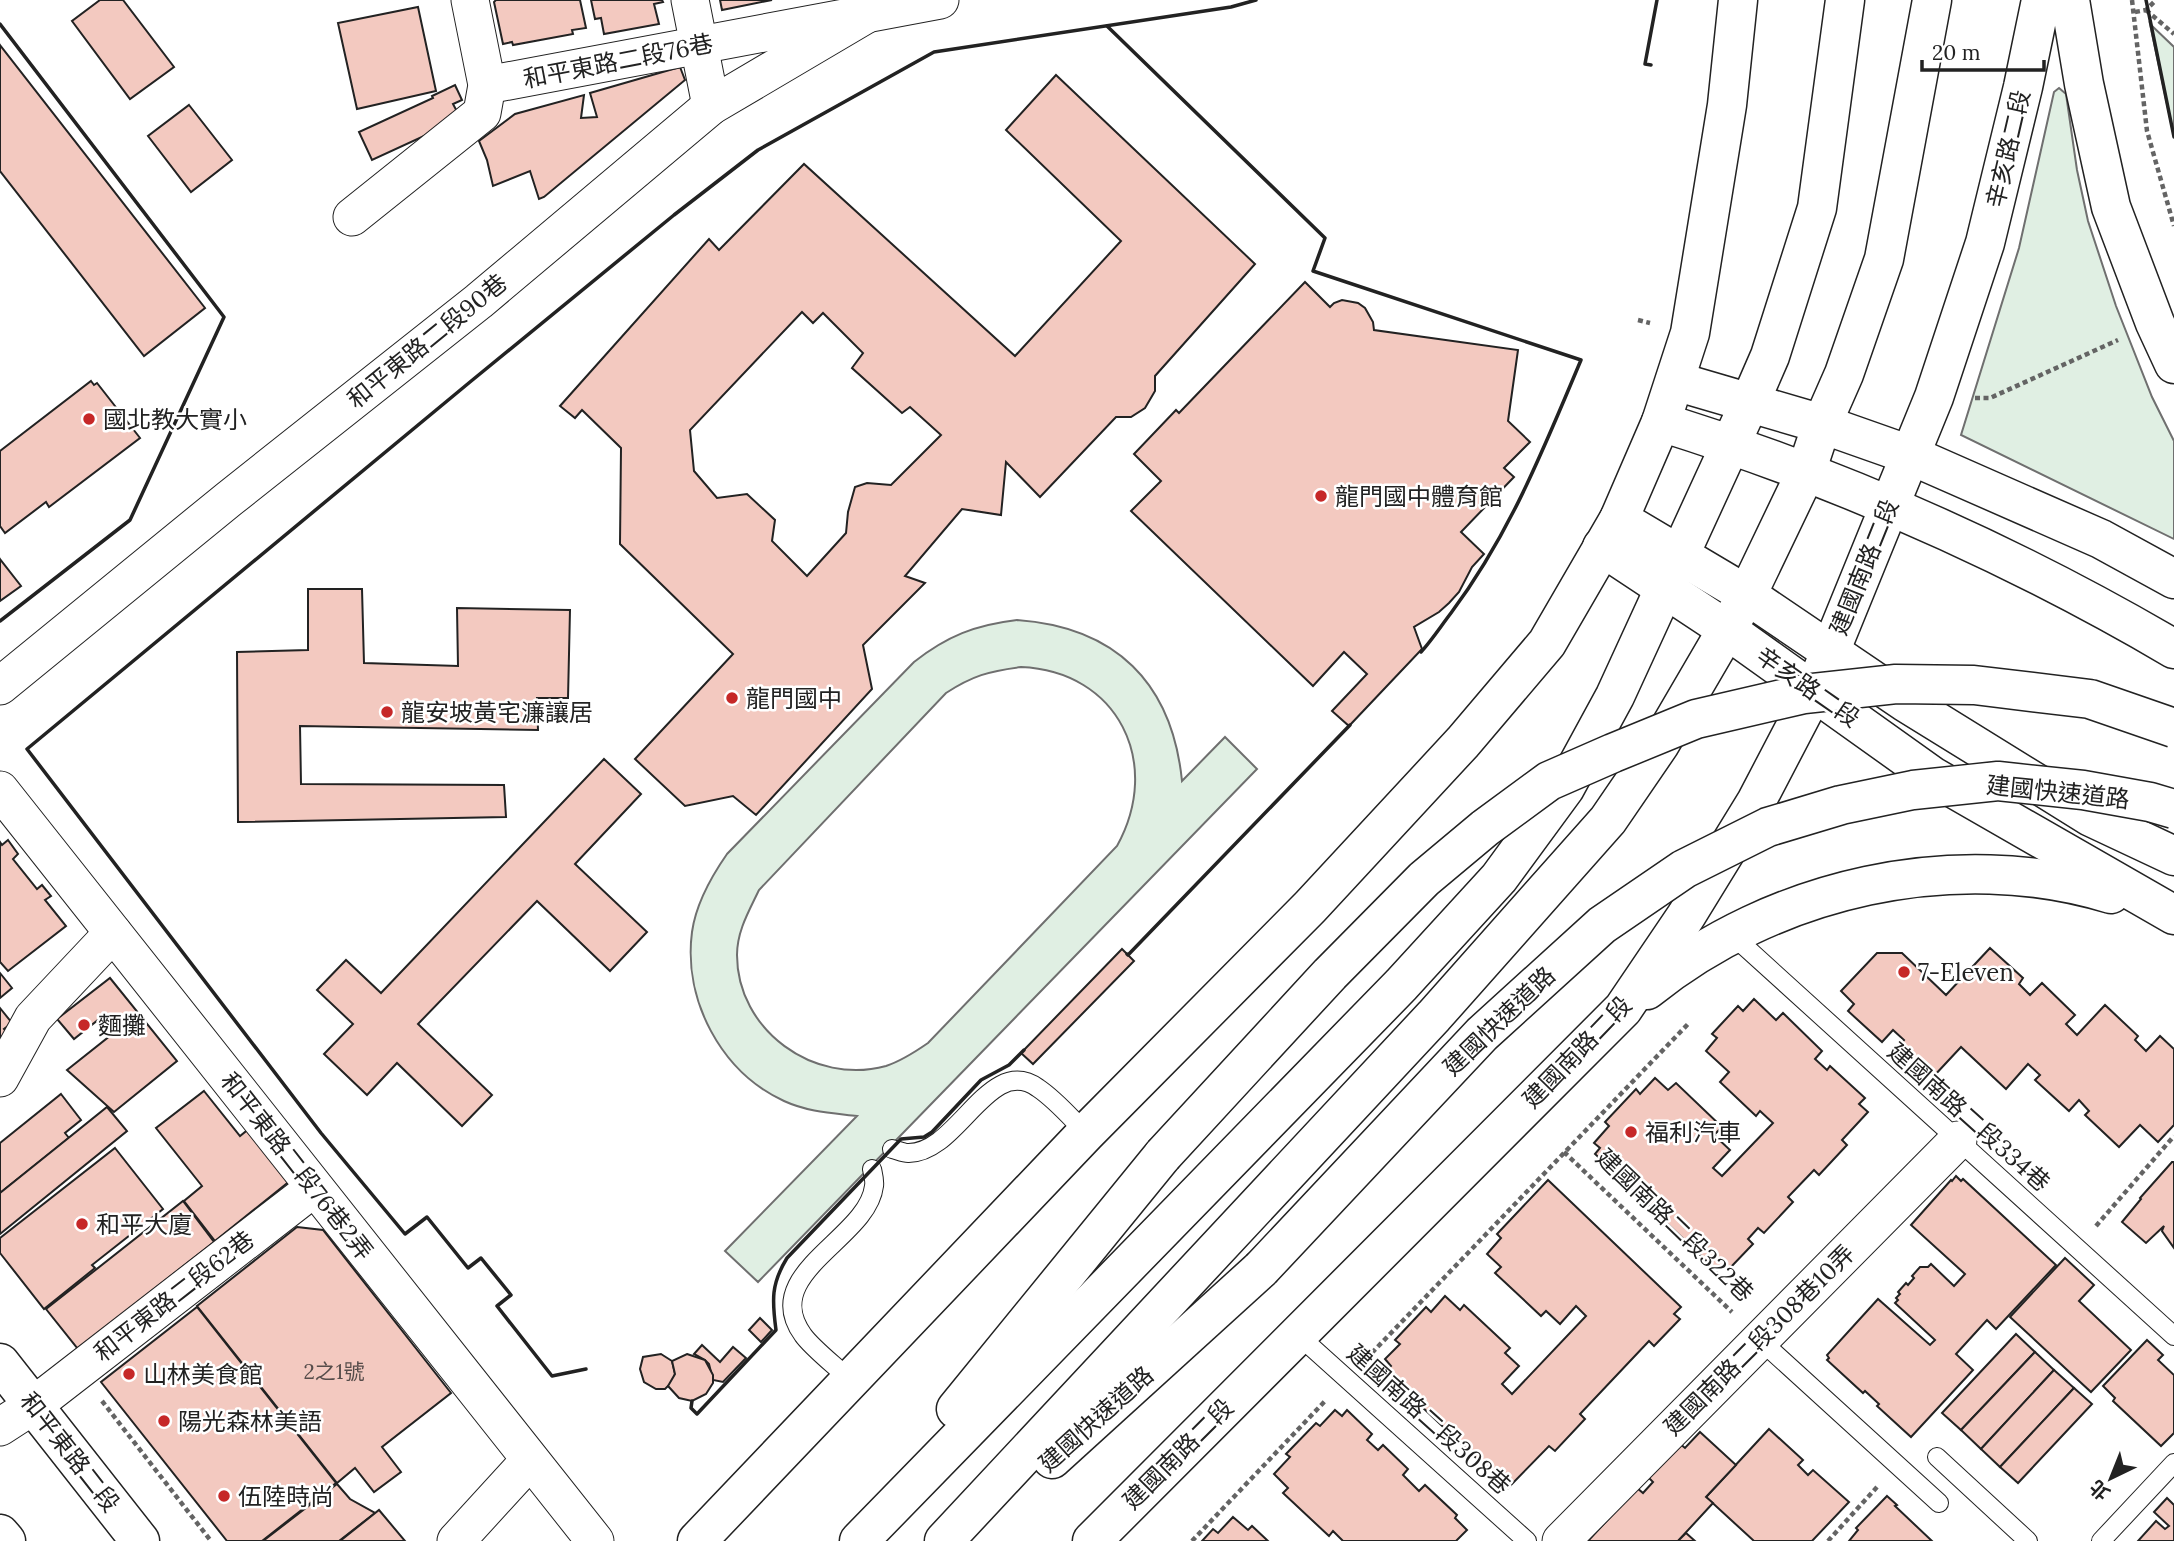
<svg xmlns="http://www.w3.org/2000/svg" width="2174" height="1541" viewBox="0 0 2174 1541" font-family="Lora,'Noto Sans TC',serif">
<rect width="100%" height="100%" fill="#fff"/>
<g fill="#e0efe3" stroke="#6f6f6f" stroke-width="2" fill-rule="evenodd">
<path d="M2150,24L2174,47V137Z"/>
<path d="M2059,88L2066,94L2077,170L2088,221L2116,306L2152,397L2174,441V539L1961,435L2019,248L2054,92Z"/>
<path d="M1017,620C1115,627 1172,682 1182,781L1225,737L1257,769L758,1282L725,1251L857,1116C832,1113 808,1112 784,1101C721,1072 683,1000 692,932C696,903 711,877 727,854L914,662C947,636 975,625 1017,620ZM1021,667C1118,671 1163,763 1117,846L928,1043C915,1052 901,1061 886,1066C814,1086 737,1030 737,955C737,931 749,911 759,890L946,693C972,676 989,671 1021,667Z"/>
</g>
<g fill="#f3c9c0" stroke="#222" stroke-width="2" fill-rule="evenodd">
<path d="M100,0H123L174,67L130,99L72,21Z"/>
<path d="M496,0H580L586,28L572,30L573,34L513,45L512,42L503,44L494,2Z"/>
<path d="M591,0H662L663,2L654,4L659,24L604,34L601,18L595,19Z"/>
<path d="M720,0H772L722,10Z"/>
<path d="M418,7L436,91L357,109L338,23Z"/>
<path d="M0,45L205,308L144,356L0,171Z"/>
<path d="M680,67L685,80L544,197L539,199L530,171L493,186L487,160L479,141L515,114L584,95L581,118L597,117L590,93Z"/>
<path d="M1056,75L1255,264L1155,376V391L1145,408L1131,417H1116L1040,497L1006,462L1001,515L962,509L905,576L925,583L863,645L872,689L756,815L733,796L685,806L635,759L733,654L620,544L621,448L582,410L575,418L560,406L709,239L719,250L804,164L1015,356L1121,241L1006,130ZM802,312L813,323L823,313L863,353L852,368L902,413L910,407L941,435L891,485L867,483L855,487L848,512L846,533L807,576L772,541L775,520L747,494L717,498L694,471L690,430Z"/>
<path d="M455,85L462,100L453,104L461,119L372,160L359,132L433,98L432,96Z"/>
<path d="M189,105L232,160L191,192L148,136Z"/>
<path d="M1305,282L1330,307L1334,303L1342,300L1358,303L1365,308L1373,322L1374,330L1518,350L1508,421L1530,442L1504,468L1514,477L1461,532L1484,554L1472,567L1459,592L1449,603L1439,612L1414,627L1422,649L1349,726L1332,711L1367,674L1344,652L1313,686L1131,511L1161,481L1134,454L1176,410L1179,413Z"/>
<path d="M91,381L94,385L97,383L140,438L49,507L46,502L5,533L0,526V451Z"/>
<path d="M0,559L21,586L0,601Z"/>
<path d="M308,589H362L364,663L458,666L457,608L570,610L568,698H537L538,730L300,726L301,784L504,785L506,817L238,822L237,652L308,650Z"/>
<path d="M604,759L641,794L575,864L647,932L610,971L537,901L418,1024L492,1095L462,1126L397,1063L367,1095L324,1054L353,1024L317,990L346,960L381,993Z"/>
<path d="M8,840L18,854L13,859L37,889L42,885L51,896L45,900L66,926L8,971L0,962V842L2,845Z"/>
<path d="M1990,948L2023,978L2019,984L2030,995L2042,983L2075,1015L2066,1024L2077,1035L2105,1005L2138,1036L2135,1040L2146,1051L2160,1036L2174,1049V1125L2158,1142L2140,1125L2119,1147L2085,1115L2089,1111L2079,1100L2069,1111L2035,1080L2040,1075L2028,1064L2006,1089L1961,1047L1933,1077L1899,1046L1904,1040L1893,1030L1882,1042L1848,1011L1854,1004L1841,991L1877,953H1902L1946,995Z"/>
<path d="M1122,949L1134,961L1033,1064L1021,1053Z"/>
<path d="M0,973L12,988L0,998Z"/>
<path d="M110,978L177,1061L114,1112L67,1070L111,1035L98,1020L74,1039L57,1019Z"/>
<path d="M1754,999L1776,1020L1783,1013L1822,1051L1815,1059L1827,1070L1830,1066L1865,1098L1859,1104L1868,1112L1842,1140L1847,1145L1819,1175L1814,1170L1788,1197L1793,1202L1764,1233L1758,1228L1748,1239L1753,1244L1729,1269L1724,1264L1717,1271L1631,1189L1637,1183L1625,1171L1620,1177L1595,1154L1600,1148L1594,1143L1609,1126L1605,1122L1636,1089L1640,1094L1655,1078L1668,1090L1676,1083L1722,1127L1714,1135L1730,1150L1713,1168L1722,1176L1773,1123L1760,1111L1756,1116L1720,1082L1729,1072L1706,1051L1717,1038L1712,1034L1738,1006L1743,1011Z"/>
<path d="M0,1008L12,1023L4,1029L9,1035L0,1042Z"/>
<path d="M204,1091L240,1136L250,1128L291,1180L215,1241L184,1201L202,1186L156,1128Z"/>
<path d="M61,1094L81,1120L65,1133L69,1138L0,1193V1143Z"/>
<path d="M107,1107L127,1131L0,1234V1193Z"/>
<path d="M115,1148L163,1209L92,1265L95,1268L44,1309L0,1253V1238Z"/>
<path d="M2172,1162H2174V1248L2162,1231L2164,1226L2146,1243L2122,1222L2141,1199L2140,1198Z"/>
<path d="M1956,1176L1961,1181L1963,1179L2056,1265L1996,1329L1987,1320L1956,1354L1973,1370L1911,1437L1877,1406L1879,1404L1865,1391L1863,1393L1827,1360L1829,1358L1827,1355L1878,1299L1930,1345L1935,1340L1895,1303L1898,1300L1896,1298L1900,1294L1898,1292L1906,1283L1908,1285L1914,1278L1912,1276L1920,1267H1928L1931,1264L1954,1286L1965,1274L1911,1225L1951,1180L1952,1181Z"/>
<path d="M1548,1180L1681,1307L1674,1314L1680,1319L1654,1346L1649,1341L1580,1414L1585,1419L1555,1451L1549,1446L1508,1488L1421,1406L1423,1404L1386,1371L1391,1366L1385,1359L1400,1344L1395,1340L1426,1307L1431,1312L1445,1296L1460,1310L1464,1305L1510,1348L1505,1353L1519,1366L1502,1384L1512,1394L1586,1316L1576,1306L1560,1324L1546,1311L1541,1316L1495,1273L1501,1267L1487,1254L1501,1238L1497,1234Z"/>
<path d="M183,1201L214,1242L78,1349L46,1309Z"/>
<path d="M297,1227L323,1230L451,1393L382,1447L401,1472L374,1492L355,1468L337,1483L197,1306Z"/>
<path d="M2065,1258L2094,1285L2079,1301L2131,1350L2091,1392L2010,1317Z"/>
<path d="M197,1307L336,1483L262,1541H227L101,1382Z"/>
<path d="M760,1318L772,1330L761,1342L749,1330Z"/>
<path d="M2016,1334L2035,1352L1961,1430L1942,1413Z"/>
<path d="M2147,1340L2163,1355L2158,1360L2174,1375V1433L2161,1446L2113,1401L2115,1398L2103,1386Z"/>
<path d="M702,1345L720,1362L733,1347L746,1358L723,1382L713,1380L709,1364L705,1360L694,1354Z"/>
<path d="M2035,1352L2054,1370L1981,1449L1961,1430Z"/>
<path d="M661,1354L672,1361L675,1374L672,1382L665,1389H656L644,1382L640,1369L643,1357Z"/>
<path d="M687,1354L705,1360L713,1375V1383L706,1394L692,1401L679,1398L668,1386L675,1374L672,1361Z"/>
<path d="M2054,1370L2074,1388L2000,1467L1981,1449Z"/>
<path d="M2074,1388L2092,1404L2018,1483L2000,1467Z"/>
<path d="M1335,1410L1342,1416L1347,1410L1372,1434L1367,1440L1378,1450L1383,1445L1408,1469L1403,1475L1419,1491L1425,1485L1457,1515L1455,1518L1467,1530L1456,1541H1343L1333,1531L1329,1536L1283,1493L1288,1488L1274,1474L1290,1457L1286,1454L1316,1423L1320,1426Z"/>
<path d="M1769,1429L1803,1460L1798,1465L1808,1475L1813,1470L1849,1502L1812,1541H1754L1706,1497Z"/>
<path d="M1700,1432L1736,1465L1706,1497L1713,1503L1678,1541H1588L1637,1488L1643,1493L1653,1482L1648,1477L1679,1443L1685,1448Z"/>
<path d="M337,1484L350,1499L375,1513L339,1541H263Z"/>
<path d="M1887,1496L1897,1505L1895,1506L1932,1541H1849L1858,1530L1856,1528Z"/>
<path d="M2167,1498L2174,1505V1541H2138L2156,1521L2165,1529L2169,1526L2154,1512Z"/>
<path d="M379,1510L405,1541H340Z"/>
<path d="M1233,1517L1248,1530L1252,1526L1268,1541H1202L1213,1529L1218,1533Z"/>
<path d="M1686,1533L1695,1541H1678Z"/>
</g>
<g fill="none" stroke-linecap="round" stroke-linejoin="round">
<g stroke="#222" stroke-width="20">
<g id="lane">
<path d="M1731,934L2174,1336"/>
<path d="M892,1149C897,1150 903,1153 908,1153C958,1154 989,1053 1038,1088C1056,1100 1071,1118 1086,1133"/>
<path d="M1297,1334L1527,1541"/>
<path d="M1760,1340L1939,1503"/>
<path d="M850,1380C838,1368 812,1348 803,1335C758,1273 868,1239 874,1186C875,1181 873,1174 872,1169"/>
<path d="M1937,1457L2028,1541"/>
<path d="M2101,1541L2174,1463"/>
</g>
</g>
<g stroke="#222" stroke-width="39">
<g id="street">
<path d="M690,0L711,106"/>
<path d="M487,85L940,0"/>
<path d="M352,217L482,113L487,85L470,0"/>
<path d="M0,686L229,499L479,301L711,106L867,14"/>
<path d="M0,790L595,1541"/>
<path d="M0,1078L33,1018L113,933"/>
<path d="M0,1427L34,1405L314,1188"/>
<path d="M456,1541L530,1460"/>
<path d="M1561,1541L1958,1140"/>
</g>
</g>
<g stroke="#222" stroke-width="41">
<g id="secondary">
<path d="M2070,0L2084,84L2111,207L2155,323L2174,364"/>
<path d="M1675,381L1822,424L1910,455L2101,539L2174,579"/>
<path d="M1602,547L1726,629L1932,776L2174,915"/>
<path d="M1647,990C1773,888 1954,846 2111,894"/>
<path d="M0,1363L140,1541"/>
<path d="M0,1534L6,1541"/>
<path d="M697,1541L1086,1133L1310,907L1463,742L1547,643L1619,519L1661,422L1690,333L1727,105L1738,0"/>
<path d="M1092,1541L1623,1009L1686,916L1756,802L1814,691L1934,397L1985,243L2023,87L2041,0"/>
</g>
</g>
<g stroke="#222" stroke-width="41">
<g id="primary">
<path d="M1750,402L1770,356L1817,208L1845,0"/>
<path d="M1822,424L1844,374L1884,259L1932,0"/>
</g>
</g>
<g stroke="#222" stroke-width="41">
<g id="highway">
<path d="M1661,422C1840,478 2012,554 2174,649"/>
<path d="M1619,519L1747,595L1905,702L2091,817L2174,856"/>
<path d="M956,1409L1163,1155"/>
<path d="M1052,1459L1261,1269"/>
<path d="M859,1541L1401,985L1499,878L1565,788L1615,696L1750,402"/>
<path d="M944,1541L1434,1016L1608,820L1660,744L1747,595L1806,472L1822,424"/>
</g>
</g>
<g stroke="#646464" stroke-width="4.5" stroke-dasharray="5 3.5" stroke-linecap="butt">
<path d="M2132,0L2147,131L2174,226"/>
<path d="M2146,10L2174,34"/>
<path d="M2135,12L2146,10L2156,0"/>
<path d="M1638,320L1650,323"/>
<path d="M1975,398H1990L2118,340"/>
<path d="M1564,1152L1732,1312"/>
<path d="M2096,1226L2174,1136"/>
<path d="M1366,1359L1688,1024"/>
<path d="M102,1401L211,1541"/>
<path d="M1192,1541L1326,1400"/>
<path d="M1828,1541L1877,1487"/>
</g>
<use href="#lane" stroke="#fff" stroke-width="18"/>
<use href="#street" stroke="#fff" stroke-width="37"/>
<use href="#secondary" stroke="#fff" stroke-width="38"/>
<use href="#primary" stroke="#fff" stroke-width="38"/>
<use href="#highway" stroke="#fff" stroke-width="38"/>
<g stroke="#222" stroke-width="41" stroke-linecap="butt">
<g id="highway-bridge">
<path d="M1163,1155L1330,974L1424,879L1485,828L1549,781L1613,753L1696,719L1804,694L1896,684L1974,685L2090,699L2174,728"/>
<path d="M1261,1269L1482,1034L1602,925L1684,869L1768,827L1841,805L1913,790L1998,781L2083,790L2150,802L2174,809"/>
</g>
</g>
<use href="#highway-bridge" stroke="#fff" stroke-width="38"/>
<g stroke="#222" stroke-width="3.5">
<path d="M2146,0L2174,137"/>
<path d="M0,24L224,317L130,520L0,621"/>
<path d="M1107,26L1325,238L1313,271L1581,360C1543,450 1510,534 1451,613C1441,626 1432,640 1421,652"/>
<path d="M1651,65L1645,64L1657,0"/>
<path d="M1127,954L1128,955L1350,725"/>
<path d="M586,1369L552,1376L497,1306L511,1295L481,1258L468,1268L427,1217L405,1234L321,1133L27,749L470,382L674,215L758,150L934,52L1231,7L1256,0"/>
<path d="M692,1401L691,1408L697,1414L776,1330C772,1300 771,1284 787,1258L901,1139L924,1137L932,1132L981,1080L1009,1065L1024,1050"/>
</g>
</g>
<g fill="#c62828" stroke="#fff" stroke-width="2.5">
<circle cx="89" cy="419" r="7"/>
<circle cx="1321" cy="496" r="7"/>
<circle cx="732" cy="698" r="7"/>
<circle cx="387" cy="712" r="7"/>
<circle cx="1904" cy="972" r="7"/>
<circle cx="84" cy="1025" r="7"/>
<circle cx="1631" cy="1132" r="7"/>
<circle cx="82" cy="1224" r="7"/>
<circle cx="129" cy="1374" r="7"/>
<circle cx="164" cy="1421" r="7"/>
<circle cx="224" cy="1496" r="7"/>
</g>
<g text-anchor="middle" dominant-baseline="central" stroke-width="5" stroke-linejoin="round" paint-order="stroke">
<g font-size="21" fill="#564c4a">
<text x="334" y="1371">2之1號</text>
</g>
<g font-size="24" fill="#222" stroke="#fff">
<text transform="translate(618 61) rotate(-11)">和平東路二段76巷</text>
<text transform="translate(2008 149) rotate(-77)">辛亥路二段</text>
<text transform="translate(427 341) rotate(-39)">和平東路二段90巷</text>
<text transform="translate(1864 567) rotate(-68)">建國南路二段</text>
<text transform="translate(1808 687) rotate(35)">辛亥路二段</text>
<text transform="translate(2058 792) rotate(6)">建國快速道路</text>
<text transform="translate(1499 1021) rotate(-44)">建國快速道路</text>
<text transform="translate(1577 1052) rotate(-46)">建國南路二段</text>
<text transform="translate(1969 1117) rotate(42)">建國南路二段334巷</text>
<text transform="translate(297 1166) rotate(52)">和平東路二段76巷2弄</text>
<text transform="translate(1675 1225) rotate(44)">建國南路二段322巷</text>
<text transform="translate(174 1296) rotate(-38)">和平東路二段62巷</text>
<text transform="translate(1759 1340) rotate(-45)">建國南路二段308巷10弄</text>
<text transform="translate(1096 1419) rotate(-42)">建國快速道路</text>
<text transform="translate(1429 1419) rotate(42)">建國南路二段308巷</text>
<text transform="translate(70 1452) rotate(52)">和平東路二段</text>
<text transform="translate(1178 1454) rotate(-45)">建國南路二段</text>
</g>
<g font-size="24" fill="#222" stroke="#fff" text-anchor="start">
<text x="103" y="419">國北教大實小</text>
<text x="1335" y="496">龍門國中體育館</text>
<text x="746" y="698">龍門國中</text>
<text x="401" y="712">龍安坡黃宅濂讓居</text>
<text x="1918" y="972">7-Eleven</text>
<text x="98" y="1025">麵攤</text>
<text x="1645" y="1132">福利汽車</text>
<text x="96" y="1224">和平大廈</text>
<text x="143" y="1374">山林美食館</text>
<text x="178" y="1421">陽光森林美語</text>
<text x="238" y="1496">伍陸時尚</text>
</g>
</g>
<g transform="translate(2111 1478) rotate(223)" stroke="#ffffff" stroke-width="5" paint-order="stroke">
<path d="M0-5L12 26L0 18L-12 26Z" fill="#222222"/>
<text y="-10" font-size="19" font-weight="bold" text-anchor="middle" fill="#222222">北</text>
</g>
<path d="M1922 60v10h122v-10" fill="none" stroke="#222222" stroke-width="3.5"/>
<text x="1932" y="60" font-size="21" fill="#222222" stroke="#ffffff" stroke-width="5" paint-order="stroke">20 m</text>
</svg>
